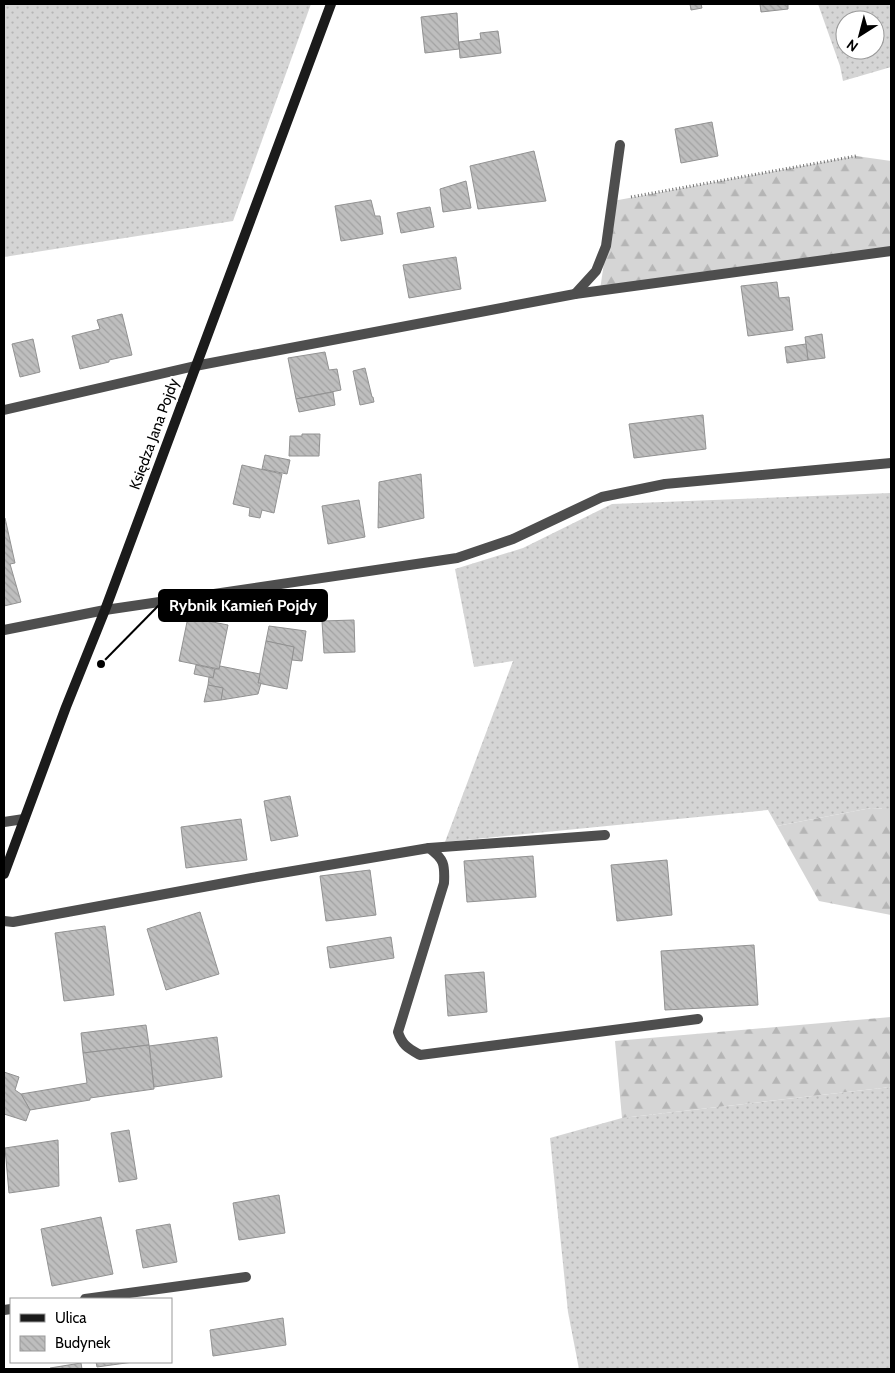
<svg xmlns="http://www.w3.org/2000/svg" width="895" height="1373" viewBox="0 0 895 1373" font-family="Cabin,sans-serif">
<defs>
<pattern id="grass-dots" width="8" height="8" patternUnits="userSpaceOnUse" patternTransform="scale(1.25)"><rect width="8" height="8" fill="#d5d5d5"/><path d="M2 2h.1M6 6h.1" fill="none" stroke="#b5b5b5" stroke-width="1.8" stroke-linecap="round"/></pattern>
<pattern id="forest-firs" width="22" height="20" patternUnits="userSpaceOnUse" patternTransform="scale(1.25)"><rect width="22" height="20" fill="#d5d5d5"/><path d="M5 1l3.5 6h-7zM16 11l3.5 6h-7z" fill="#b5b5b5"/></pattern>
<pattern id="building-back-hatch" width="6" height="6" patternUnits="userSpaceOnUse" patternTransform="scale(1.25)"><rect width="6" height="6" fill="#bebebe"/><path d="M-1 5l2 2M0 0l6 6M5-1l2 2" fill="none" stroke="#a2a2a2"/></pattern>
</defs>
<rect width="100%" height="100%" fill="#fff"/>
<g fill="url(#grass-dots)" fill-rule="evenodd">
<path d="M4,4H311L233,221L4,257Z"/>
<path d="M818,4H891V67L843,81L840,66ZM845,20H875V50H845Z"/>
<path d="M891,493V809L871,808L777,826L768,810L445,842L513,661L474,667L455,569L523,548L612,504Z"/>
<path d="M891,1087V1369H579L568,1312L550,1138L622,1118Z"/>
</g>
<g fill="url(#forest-firs)">
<path d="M856,156L891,161V251L600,290L613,201Z"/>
<path d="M871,808L891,809V915L819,901L777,826Z"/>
<path d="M891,1017V1087L622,1118L615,1041Z"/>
</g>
<g fill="url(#building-back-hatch)" stroke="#929292">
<path d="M690,4H701L702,8L691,10Z"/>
<path d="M760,4H788V9L761,12Z"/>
<path d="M457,13L459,49L425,53L421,17Z"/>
<path d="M498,31L501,53L460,58L459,42L481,39L480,33Z"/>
<path d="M712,122L718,156L681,163L675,129Z"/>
<path d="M534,151L546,201L478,209L470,166Z"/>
<path d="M466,181L471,208L443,212L440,189Z"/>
<path d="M371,200L375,216H380L383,234L341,241L335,206Z"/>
<path d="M430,207L434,227L401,233L397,213Z"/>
<path d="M456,257L461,289L409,298L403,265Z"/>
<path d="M777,282L779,298L789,297L793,330L748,336L741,286Z"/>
<path d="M122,314L132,355L109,360V362L80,369L72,336L100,329L97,320Z"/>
<path d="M822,334L825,358L808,360L805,337Z"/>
<path d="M33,339L40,372L20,377L12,344Z"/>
<path d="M806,344L808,360L787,363L785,347Z"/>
<path d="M325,352L329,370L337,369L341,390L296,399L288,358Z"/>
<path d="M365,368L372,397H373L374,402L360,405L353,371Z"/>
<path d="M333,392L335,405L299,412L296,399Z"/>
<path d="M703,415L706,449L634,458L629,424Z"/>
<path d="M302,434H320L319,456H289L290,436H302Z"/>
<path d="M265,455L290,460L287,474L262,469Z"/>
<path d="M242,465L282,474L274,513L262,510L260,518L249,516L250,508L233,504Z"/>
<path d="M421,474L424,518L378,528L379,482Z"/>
<path d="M359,500L365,537L328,544L322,506Z"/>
<path d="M4,518H5L15,563L10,564L21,602L4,606Z"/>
<path d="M188,617L228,625L219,669L179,661Z"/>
<path d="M354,620L355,652L324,653L322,621Z"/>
<path d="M269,626L306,631L302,661L292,660L294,647L266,641Z"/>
<path d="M266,641L294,647L287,689L258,683Z"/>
<path d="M196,665L215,669L213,678L194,674Z"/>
<path d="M220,666L260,674L258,683H261L258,694L221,700L223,688L208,685L209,677L213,678L215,669H219Z"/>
<path d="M208,685L223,688L221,700L204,702Z"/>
<path d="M290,796L298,836L271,841L264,801Z"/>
<path d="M241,819L247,860L186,868L181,827Z"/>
<path d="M533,856L536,897L467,902L464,861Z"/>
<path d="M667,860L672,915L617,921L611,865Z"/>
<path d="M370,870L376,915L326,921L320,876Z"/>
<path d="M200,912L219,974L166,990L147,929Z"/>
<path d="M105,926L114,995L64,1001L55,933Z"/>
<path d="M391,937L394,958L330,968L327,947Z"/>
<path d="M754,945L758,1005L665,1010L661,951Z"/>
<path d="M484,972L487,1012L448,1016L445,975Z"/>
<path d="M146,1025L149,1045L83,1053L81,1033Z"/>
<path d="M217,1037L222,1077L154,1087L149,1046Z"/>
<path d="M149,1045L154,1089L90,1098V1100L30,1110L21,1094L87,1083L83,1053Z"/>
<path d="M4,1072L19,1077L15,1090L21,1094L30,1110L26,1121L4,1114Z"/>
<path d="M129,1130L137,1179L119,1182L111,1133Z"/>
<path d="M58,1140L59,1186L9,1193L5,1148Z"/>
<path d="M279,1195L285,1233L239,1240L233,1203Z"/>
<path d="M101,1217L113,1274L52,1286L41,1229Z"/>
<path d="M170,1224L177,1262L143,1268L136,1230Z"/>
<path d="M283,1318L286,1345L213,1356L210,1330Z"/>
<path d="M96,1362H133L97,1367Z"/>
<path d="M81,1363L82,1369H50V1368Z"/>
</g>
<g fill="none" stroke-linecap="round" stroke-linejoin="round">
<path stroke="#707070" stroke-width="3" stroke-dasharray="1 2.5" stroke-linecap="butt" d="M631,197L856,156"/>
<g stroke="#4e4e4e" stroke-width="10">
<path d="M575,294L596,271L606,246L620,145"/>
<path d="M4,410L195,366L575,294L891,251"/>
<path d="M4,630L105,610L457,558L513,539L602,497L665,484L891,463"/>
<path d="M429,848L605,835"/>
<path d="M4,921L13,922L252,878L429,848C444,859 445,864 444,883L398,1032C402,1045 408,1048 420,1055L698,1019"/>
<path d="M85,1299L246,1277"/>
<path d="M4,1310L11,1309"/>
</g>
<path stroke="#4e4e4e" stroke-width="10" d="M4,822L24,819"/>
<path stroke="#1b1b1b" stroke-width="10" d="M4,874L66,707L105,610L331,4"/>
</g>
<g text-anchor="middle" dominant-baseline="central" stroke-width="4.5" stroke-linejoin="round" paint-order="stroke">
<g font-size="15" fill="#000" stroke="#fff">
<text transform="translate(154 434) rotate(-70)">Księdza Jana Pojdy</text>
</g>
</g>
<path fill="none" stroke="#000" stroke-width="2" d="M101 664L159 605"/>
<circle fill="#000" stroke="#fff" stroke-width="2" cx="101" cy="664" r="5"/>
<rect fill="#000" stroke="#000" stroke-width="2" x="159" y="590" width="168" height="31" rx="5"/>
<g font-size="16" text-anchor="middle" font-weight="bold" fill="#fff">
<text x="243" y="611">Rybnik Kamień Pojdy</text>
</g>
<rect width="895" height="1373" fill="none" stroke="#000000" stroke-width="10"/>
<rect x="10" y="1298" width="162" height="65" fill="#ffffff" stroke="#999999"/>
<rect x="20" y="1314" width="25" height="8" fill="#1b1b1b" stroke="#999999"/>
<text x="55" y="1323" font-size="15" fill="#000000">Ulica</text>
<rect x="20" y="1336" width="25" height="15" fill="url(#building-back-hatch)" stroke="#999999"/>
<text x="55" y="1348" font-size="15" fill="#000000">Budynek</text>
<g transform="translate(860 35) rotate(216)"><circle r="24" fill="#ffffff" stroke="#999999"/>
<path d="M0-4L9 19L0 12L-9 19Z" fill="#000000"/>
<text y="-8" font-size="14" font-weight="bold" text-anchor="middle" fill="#000000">N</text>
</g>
</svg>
